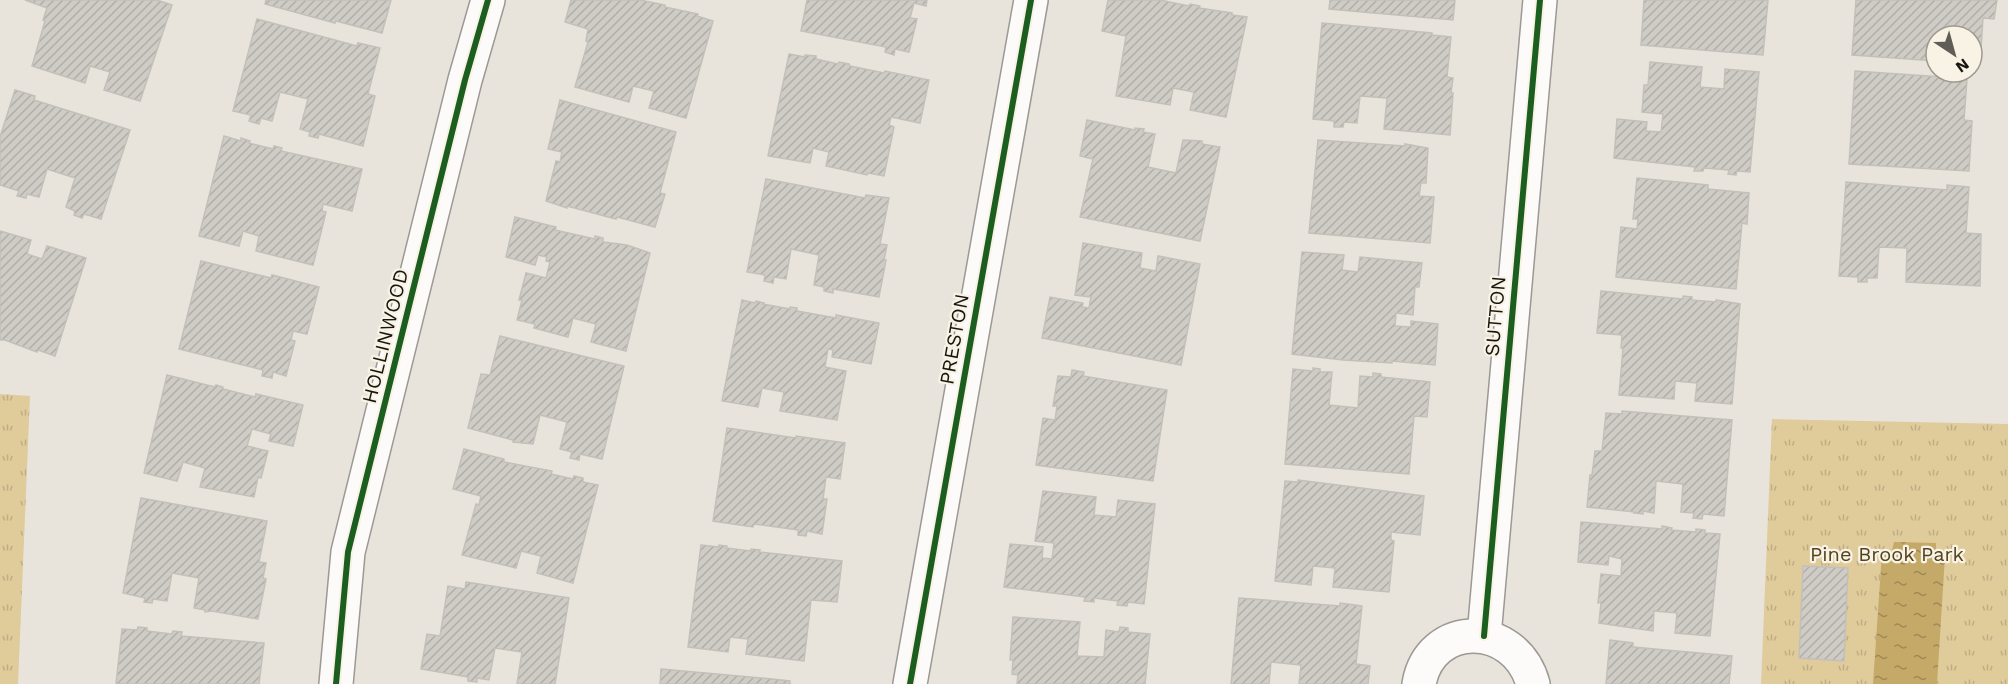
<svg xmlns="http://www.w3.org/2000/svg" width="2008" height="684" viewBox="0 0 2008 684" font-family="'Work Sans',sans-serif">
<defs>
<pattern id="park-tufts" width="24" height="20" patternUnits="userSpaceOnUse" patternTransform="scale(1.5)"><rect width="24" height="20" fill="#e0cb9b"/><path d="M3 7l-1-3M5 7V3M7 7l1-3M15 17l-1-3M17 17v-4M19 17l1-3" fill="none" stroke="#bfad84"/></pattern>
<pattern id="water-ripples" width="26" height="14" patternUnits="userSpaceOnUse" patternTransform="scale(1.5)"><rect width="26" height="14" fill="#c4a969"/><path d="M2 4q2-2 4 0t4 0M15 11q2-2 4 0t4 0" fill="none" stroke="#9e8855"/></pattern>
<pattern id="building-hatch" width="6" height="6" patternUnits="userSpaceOnUse" patternTransform="scale(1.5)"><rect width="6" height="6" fill="#cfccc6"/><path d="M-1 1l2-2M0 6l6-6M5 7l2-2" fill="none" stroke="#b1aea9"/></pattern>
</defs>
<rect width="100%" height="100%" fill="#e8e4dc"/>
<g fill="url(#park-tufts)">
<path d="M0,394L30,396L18,684H0Z"/>
<path d="M1772,419L2008,424V684H1761Z"/>
</g>
<path fill="url(#water-ripples)" d="M1894,542L1936,543V555L1945,556L1937,684H1873L1882,553L1891,554Z"/>
<g fill="url(#building-hatch)" stroke="#c3c0ba" stroke-width="1.5">
<path d="M157,0L172,5L140,101L104,90L110,72L90,66L85,83L32,66L45,21L43,20L47,8L25,0Z"/>
<path d="M266,0H391L382,33L336,21L335,23L265,4Z"/>
<path d="M571,0H640L665,5V7L698,14L697,16L713,21L686,118L649,108L654,91L633,86L629,102L575,87L588,42L586,41L588,29L565,22Z"/>
<path d="M807,0H927L926,6L914,3L910,18L917,19L909,52L895,49L894,55L885,52L886,47L801,31Z"/>
<path d="M1108,0H1160L1189,6L1190,4L1200,6L1199,8L1232,13V15L1247,17L1226,117L1190,110L1194,92L1173,88L1170,105L1116,96L1126,36L1102,31Z"/>
<path d="M1330,0H1455L1453,20L1329,9Z"/>
<path d="M1644,0H1768L1763,55L1641,45Z"/>
<path d="M1856,0H1997L1994,19L1983,18L1980,64L1972,63V36H1936V61L1852,55Z"/>
<path d="M257,19L357,46L358,43L380,48L368,94L375,96L363,146L319,134L318,138L309,136L310,132L300,129L308,99L280,92L272,121L261,118L259,124L249,121L251,115L233,111Z"/>
<path d="M1322,23L1432,33V35L1451,37L1447,77L1453,78L1451,93H1453L1450,135L1384,129L1387,98L1360,96L1357,123L1344,122L1343,127H1334V121L1313,119Z"/>
<path d="M789,54L805,57V55L816,56V59L838,64L839,62L849,64L850,66L884,73L885,71L929,80L920,123L891,117L889,125L894,127L884,176L868,173L867,175L826,166L829,152L813,148L810,163L768,156Z"/>
<path d="M1650,62L1702,67L1700,87L1724,89L1725,69L1759,72L1750,172L1737,171L1736,175L1728,174L1729,170L1704,168L1703,171H1694L1695,167L1614,158L1617,119L1647,122L1646,131L1661,132L1663,114L1642,112L1644,85H1648Z"/>
<path d="M1855,71L1943,77L1944,73L1953,74V78L1967,79L1964,120L1972,121L1969,171L1849,164Z"/>
<path d="M15,90L35,96L34,100L130,130L101,219L84,214L82,218L74,215L75,211L66,207L75,178L47,169L39,197L27,194L26,198L17,196L19,191L0,185V137Z"/>
<path d="M560,100L676,132L660,193L665,194L655,227L617,217L616,219L567,206V208L546,201L556,161L560,162L562,152L548,149Z"/>
<path d="M1087,120L1135,130V128L1144,129L1143,132L1155,134L1148,167L1176,173L1183,140L1202,141V144L1220,147L1200,241L1080,217L1093,159L1080,156Z"/>
<path d="M224,136L241,141V138L250,141L249,143L273,149L274,146L282,148L281,151L362,169L352,211L323,204L322,211L326,212L313,265L256,251L259,236L243,231L239,246L199,236Z"/>
<path d="M1318,140L1405,146V144L1428,148L1426,183H1421L1419,196L1434,197L1430,243L1309,233Z"/>
<path d="M1637,178L1708,185V189L1749,193L1747,224L1742,223L1736,289L1616,277L1621,227L1637,229L1638,219H1633Z"/>
<path d="M766,179L865,198L866,195L889,198L880,244L887,245L884,260H886L879,297L833,289V293L824,291V287L814,285L819,255L791,249L786,279L774,277L773,283L764,281L765,275L747,272Z"/>
<path d="M1846,182L1947,190V185L1969,187L1966,233L1981,234L1980,286L1906,282L1907,248L1879,247L1877,278H1867V282H1858V277L1839,276Z"/>
<path d="M515,217L556,227L555,230L595,239V236L603,238V242L627,245L650,253L626,351L591,342L596,324L573,318L568,337L534,328L535,324L517,320L522,300H519L526,273L546,278L550,262L546,261L547,257L538,255L535,265L506,257Z"/>
<path d="M0,231L31,240L27,254L42,259L47,246L86,258L55,356L38,350L37,352L5,340H0Z"/>
<path d="M1083,243L1142,253L1140,268L1156,271L1158,256L1200,264L1181,365L1042,338L1050,297L1083,303L1082,307L1089,308L1091,297L1075,295Z"/>
<path d="M1302,252L1344,255L1342,270L1358,272L1360,257L1422,263L1419,287H1415L1413,315L1396,313L1395,326L1411,327V321L1438,324L1435,365L1392,361V363L1343,360L1292,354Z"/>
<path d="M201,261L271,278L272,275L319,287L307,334L293,331L291,340L295,341L286,376L273,372L272,378L262,376L263,370L179,349Z"/>
<path d="M1601,291L1683,299V296L1692,297V300L1716,302V300L1740,304L1732,404L1695,401L1697,383L1675,381L1674,399L1619,395L1623,348H1621L1622,335L1597,333Z"/>
<path d="M742,300L755,303L756,301L764,303L763,304L790,309V307L797,308V311L836,318V315L879,323L871,364L832,357L833,350L828,349L825,367L846,371L837,420L780,411L784,392L762,388L758,407L722,401Z"/>
<path d="M500,336L624,366L602,459L580,454L579,460L570,458L572,452L560,449L567,422L540,415L533,444L513,442V440L468,428L481,374L490,375Z"/>
<path d="M1313,368L1320,369V372H1332L1329,405L1358,408L1360,376L1373,377V373L1381,374V377L1430,382L1427,417L1414,416L1409,474L1285,464L1293,369L1313,371Z"/>
<path d="M1072,370L1084,372L1083,376L1167,390L1153,481L1036,465L1043,418L1055,420L1057,406H1053L1058,376L1071,377Z"/>
<path d="M167,375L215,387L216,385L223,387V389L255,397L256,394L303,405L293,446L269,441L271,434L252,429L247,446L268,451L261,478L258,477L254,497L200,487L205,468L183,462L177,481L144,473Z"/>
<path d="M1622,411L1732,420L1724,516L1703,514L1702,519L1693,518L1694,513L1681,512L1683,484L1656,481L1654,513L1643,511V514L1634,513L1635,512L1587,507L1590,475H1592L1595,451H1602L1606,413L1622,414Z"/>
<path d="M727,428L796,438V436L845,443L840,479L826,477L823,499H827L822,534L807,531L806,536L798,535V530L754,524L753,527L713,521Z"/>
<path d="M464,449L504,459V462L552,471L551,474L573,479L574,476L583,478V482L598,485L573,583L537,573L541,556L521,551L516,568L462,555L476,504L479,505L481,496L453,489Z"/>
<path d="M1298,480L1424,496L1420,535L1391,532V540L1394,541L1389,592L1333,587L1335,568L1313,566L1311,585L1275,581L1285,481L1298,482Z"/>
<path d="M1043,491L1096,497L1094,515L1116,517L1118,500L1155,504L1144,604L1128,602L1127,606L1117,605L1118,601L1094,598V602L1084,601L1085,597L1004,587L1010,544L1043,547L1042,558L1052,559L1054,543L1035,541Z"/>
<path d="M141,498L267,521L259,562L266,563L263,578L266,579L258,619L212,611L205,612V610L194,608L199,578L172,573L167,601L153,599L152,603L144,602L145,598L123,593Z"/>
<path d="M1581,522L1662,529V526L1672,528L1671,530L1696,532V529L1705,530V533L1720,534L1710,636L1675,633L1677,613L1654,611L1653,631L1599,623L1601,602L1598,603L1601,574L1621,576L1622,559L1609,556L1608,565L1578,562Z"/>
<path d="M701,545L719,547V545L727,546L726,548L751,551V549L760,550L759,552L842,561L837,602L811,600L804,661L746,654L748,639L730,637L728,652L688,647Z"/>
<path d="M1803,566L1848,568L1844,661L1799,658Z"/>
<path d="M466,582L569,598L555,684H517L522,652L495,648L489,680L477,678V682L468,681V677L421,669L427,634L440,636L448,586L465,589Z"/>
<path d="M1239,598L1340,606V603L1362,606L1356,664L1370,666L1368,684H1299L1301,665L1271,662L1269,684H1231Z"/>
<path d="M1013,617L1080,622L1077,656L1104,657L1106,630L1119,632L1120,627L1128,628V632L1150,634L1145,684H1017L1018,675L1012,674L1013,660H1010Z"/>
<path d="M138,627L147,628V631L172,634L173,631L182,632L181,636L264,643L259,684H116L122,629L137,630Z"/>
<path d="M1610,640L1633,643V647L1732,656L1729,684H1606Z"/>
<path d="M661,669L772,679L790,681V684H660Z"/>
</g>
<g fill="none" stroke-linecap="round" stroke-linejoin="round">
<g stroke="#9c9994" stroke-width="36">
<g id="street">
<path d="M1484,636L1540,0"/>
<path d="M336,684L348,552L465,80L488,0"/>
<path d="M910,684L1031,0"/>
<path d="M1419,684C1430,620 1515,620 1533,684"/>
</g>
</g>
<use href="#street" stroke="#fcfbfa" stroke-width="33"/>
<g stroke="#f9f3e5" stroke-width="10">
<g id="cycleway">
<path d="M1484,636L1540,0"/>
<path d="M336,684L348,552L465,80L488,0"/>
<path d="M910,684L1031,0"/>
</g>
</g>
<use href="#cycleway" stroke="#1b5e20" stroke-width="6"/>
</g>
<g text-anchor="middle" dominant-baseline="central" stroke-width="4.5" stroke-linejoin="round" paint-order="stroke">
<g font-size="20" fill="#171510" stroke="#f9f3e5">
<text transform="translate(1495 316) rotate(-85)">SUTTON</text>
<text transform="translate(385 336) rotate(-76)">HOLLINWOOD</text>
<text transform="translate(954 339) rotate(-80)">PRESTON</text>
</g>
<g font-size="20" fill="#53431e" stroke="#f9f3e5">
<text x="1887" y="554">Pine Brook Park</text>
</g>
</g>
<g transform="translate(1954 54) rotate(144)"><circle r="28" fill="#f9f3e5" stroke="#9f9a90" stroke-width="1.5"/>
<path d="M0-4.5L10 22L0 15L-10 22Z" fill="#605d57"/>
<text y="-9" font-size="16" font-weight="bold" text-anchor="middle" fill="#171510">N</text>
</g>
</svg>
